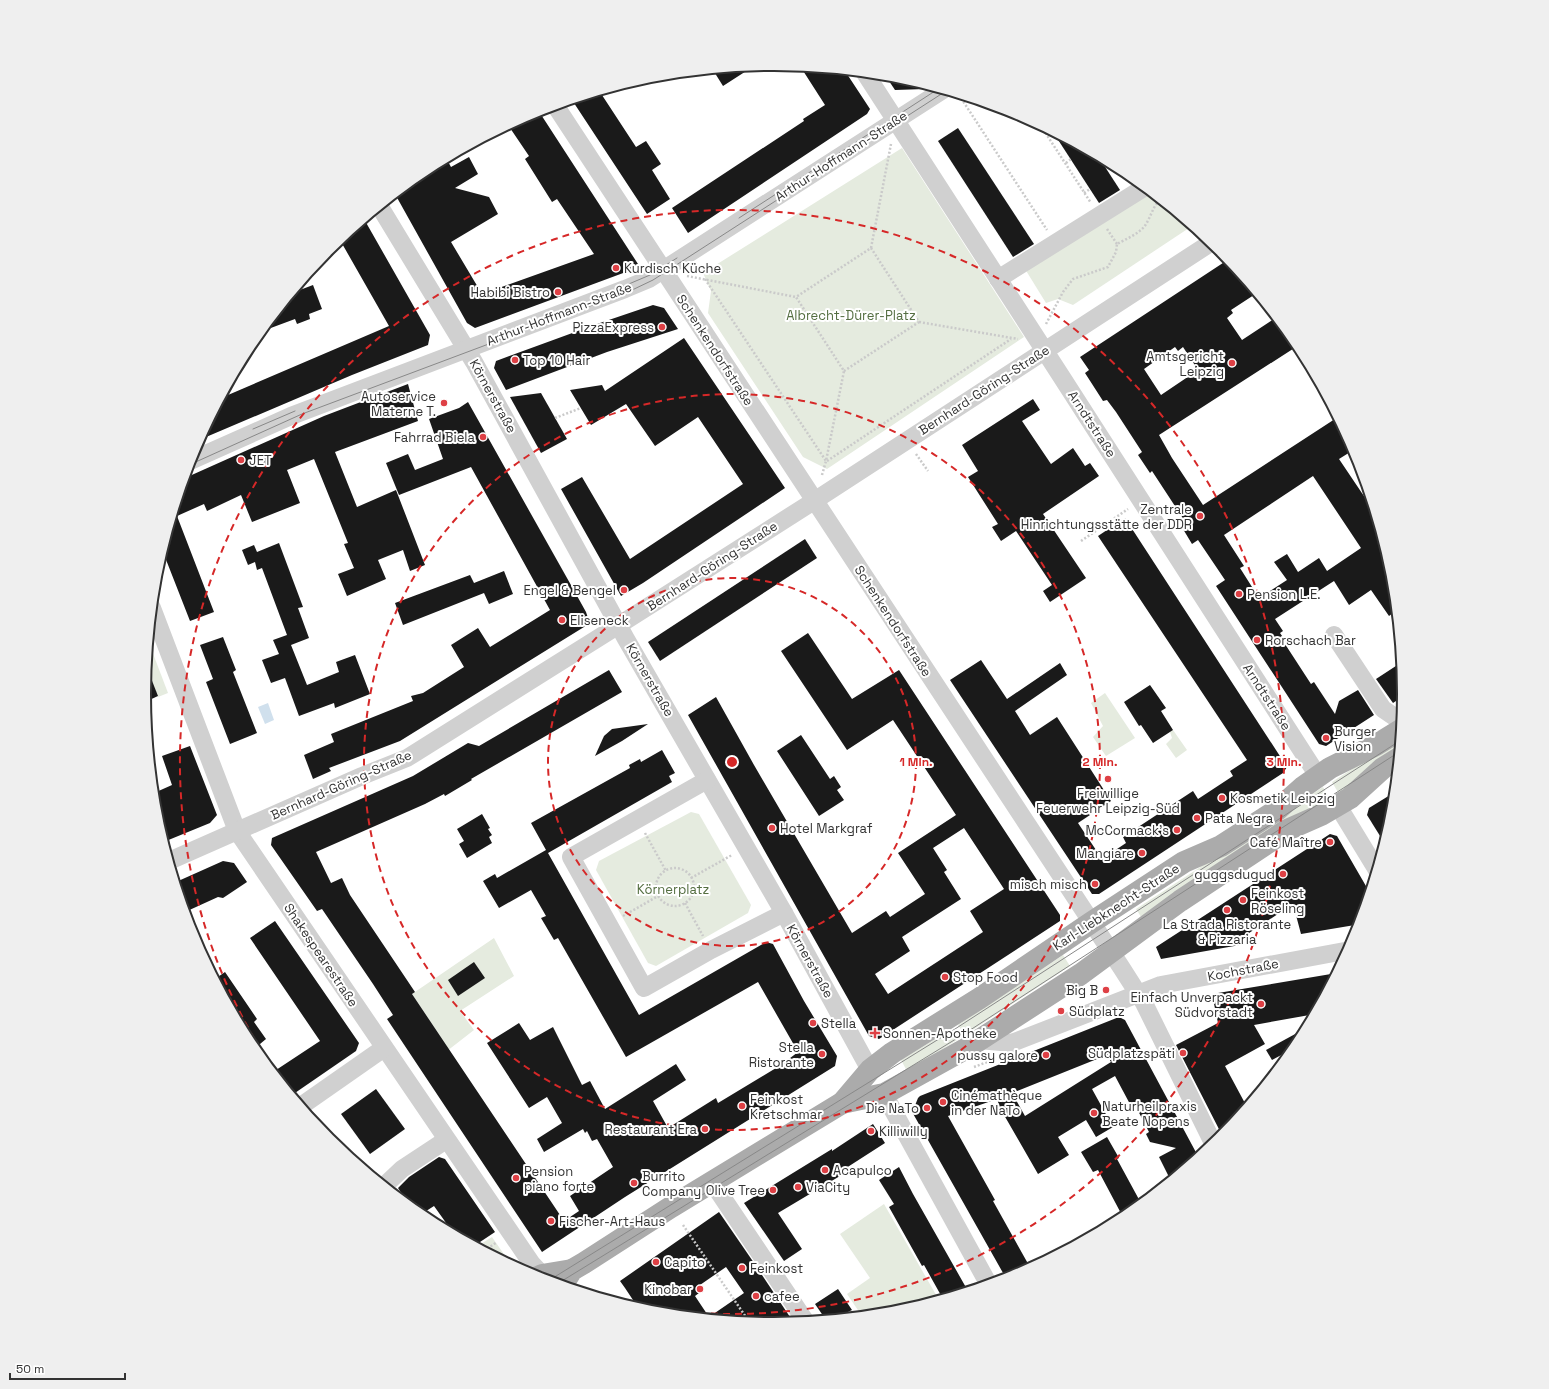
<svg xmlns="http://www.w3.org/2000/svg" width="1549" height="1389" viewBox="0 0 1549 1389" font-family="'Space Grotesk',sans-serif">
<rect width="100%" height="100%" fill="#fff"/>
<g fill="#e5ebdf">
<path d="M902,148L1024,337L827,469L803,457L708,313L711,291L703,273Z"/>
<path d="M1149,190L1192,226L1073,305L1058,299L1046,303L1025,269Z"/>
<path d="M149,643L168,693L158,697L147,668Z"/>
<path d="M1105,693L1135,738L1106,756L1093,737L1103,726L1091,703Z"/>
<path d="M1173,730L1187,750L1176,758L1166,744L1172,738L1170,732Z"/>
<path d="M1401,737L1399,755L1339,794L1332,782Z"/>
<path d="M1323,787L1330,799L1143,920L1136,909Z"/>
<path d="M691,812L699,814L751,905L748,913L656,966L648,963L596,870L599,861Z"/>
<path d="M494,938L514,976L460,1011L474,1030L447,1051L442,1039L412,994Z"/>
<path d="M1063,955L1070,966L965,1035L958,1025Z"/>
<path d="M950,1030L957,1040L907,1071L901,1060Z"/>
<path d="M884,1204L939,1300L897,1313L862,1316L847,1294L870,1278L840,1234Z"/>
<path d="M492,1237L512,1266L476,1247Z"/>
</g>
<path fill="#d0e0ed" d="M268,703L274,720L265,724L258,707Z"/>
<g fill="#1a1a1a" fill-rule="evenodd">
<path d="M754,66L723,86L713,70L728,69Z"/>
<path d="M800,66L845,71L870,109L867,114L688,233L672,208L804,121L803,119L825,105Z"/>
<path d="M885,75L898,76L930,86L925,89L895,90Z"/>
<path d="M600,92L636,147L646,141L661,164L652,170L670,199L647,214L572,100Z"/>
<path d="M538,110L638,264L634,269L475,328L467,323L395,194L424,170L446,158L451,167L469,157L478,174L455,188L489,197L498,214L451,242L482,294L594,254L557,199L552,202L525,159L529,156L508,125Z"/>
<path d="M958,128L1034,244L1013,257L938,141Z"/>
<path d="M1053,132L1098,156L1120,190L1099,203Z"/>
<path d="M364,219L430,335L428,345L352,375L199,440L221,398L389,326L340,240Z"/>
<path d="M1229,259L1257,293L1231,310L1233,313L1227,318L1242,340L1277,317L1299,345L1159,435L1172,458L1203,505L1338,417L1355,449L1339,459L1376,514L1393,572L1397,610L1389,616L1371,590L1349,605L1334,581L1275,619L1283,631L1280,633L1287,643L1285,644L1311,684L1314,682L1335,714L1339,701L1358,690L1374,715L1326,746L1319,744L1216,586L1225,580L1198,540L1192,544L1183,529L1188,526L1152,471L1150,473L1138,455L1142,452L1116,412L1107,400L1103,401L1085,373L1089,370L1080,357ZM1175,347L1178,351L1183,347L1198,370L1161,395L1144,369ZM1313,476L1361,548L1327,571L1319,558L1298,572L1287,554L1274,562L1287,580L1259,598L1240,568L1244,566L1224,535Z"/>
<path d="M313,285L322,309L309,314L310,319L297,324L295,319L260,332L292,293Z"/>
<path d="M653,305L664,308L678,329L607,352L506,390L494,368L496,361L597,324Z"/>
<path d="M684,338L785,488L643,583L621,596L561,489L582,477L630,559L743,484L698,417L655,446L626,404L591,425L570,390L602,385L605,391Z"/>
<path d="M408,384L418,421L335,452L357,507L396,490L425,565L410,571L403,550L378,560L386,579L347,596L338,574L354,568L344,544L348,543L314,459L287,470L300,503L252,522L241,495L207,511L204,504L177,516L214,612L190,621L163,552L185,478L324,416Z"/>
<path d="M541,393L567,439L541,453L510,397Z"/>
<path d="M1033,399L1040,410L1022,421L1051,464L1073,448L1085,466L1090,463L1099,476L1043,514L1086,578L1050,602L1043,591L1052,585L1016,531L1001,541L992,527L998,524L968,477L978,471L962,445Z"/>
<path d="M468,402L576,594L586,612L588,618V622L584,627L400,741L329,768L331,771L313,779L304,755L334,742L331,734L413,701L411,696L423,693L464,667L451,645L478,628L490,647L550,610L471,467L399,495L386,463L408,454L415,470L443,459L429,419L459,408Z"/>
<path d="M1125,518L1287,767L1283,773L1099,894H1092L950,680L981,660L1007,699L1060,663L1067,675L1015,711L1030,735L1057,717L1111,801L1078,823L1102,859L1126,843L1123,837L1193,791L1198,799L1233,776L1230,771L1247,760L1098,536Z"/>
<path d="M805,539L817,558L660,661L648,642Z"/>
<path d="M279,543L303,607L298,608L309,638L291,645L307,685L339,672L336,662L355,655L370,694L335,708L334,703L299,716L285,678L271,683L262,660L279,654L273,640L287,635L262,568L257,570L255,562L248,565L242,550L254,545L257,552Z"/>
<path d="M504,571L513,594L489,604L484,593L403,625L395,603L470,575L474,583Z"/>
<path d="M808,633L852,699L899,670L1060,915V921L879,1039L869,1036L688,715L716,697L754,765L852,933L886,911L890,917L925,894L898,853L956,815L893,720L847,750L781,651ZM964,828L1004,889L970,911L983,932L888,994L875,974L910,951L902,937L961,899L944,872L947,870L933,848Z"/>
<path d="M223,637L236,670L233,672L257,733L230,744L206,682L213,679L200,645Z"/>
<path d="M1402,662L1405,695L1393,703L1376,679Z"/>
<path d="M147,668L158,696L145,702L144,694Z"/>
<path d="M609,670L622,692L471,779L472,780L445,796L444,794L425,804L316,852L331,883L342,878L350,895L415,992L412,994L564,1221L579,1211L570,1196L613,1167L597,1139L592,1141L587,1131L585,1133L583,1129L544,1152L537,1139L562,1123L547,1097L529,1108L487,1043L519,1023L530,1040L553,1027L582,1085L590,1081L605,1109L676,1064L686,1080L653,1101L668,1128L716,1098L718,1103L781,1065L798,1052L758,982L626,1057L558,938L554,940L541,918L546,916L531,890L499,908L483,881L495,874L497,878L546,850L531,823L630,768L629,765L640,759L641,762L662,750L675,773L669,776L672,782L548,853L639,1015L766,942L773,944L804,1001L837,1056L835,1066L625,1197L542,1252L387,1019L393,1015L373,984L322,909L317,911L271,845L272,838L413,776L468,743L479,746Z"/>
<path d="M1150,685L1166,708L1161,711L1173,730L1153,743L1141,725L1139,726L1124,702Z"/>
<path d="M648,724L622,741L595,756L604,736L612,729Z"/>
<path d="M801,735L830,779L834,776L841,787L837,790L844,800L819,816L777,751Z"/>
<path d="M190,746L217,815L210,823L166,841L156,817L154,793L172,785L162,756Z"/>
<path d="M1395,792L1393,818L1385,844L1367,815L1369,808Z"/>
<path d="M482,814L490,828L488,829L492,835L489,837L492,843L467,858L459,844L464,841L457,829Z"/>
<path d="M1330,834L1337,836L1370,893L1361,924L1301,934L1293,904L1240,939V945L1161,959L1156,947Z"/>
<path d="M223,861L234,863L247,882L223,898L218,897L185,912L176,882Z"/>
<path d="M275,921L359,1043L356,1051L292,1095L273,1072L320,1041L250,938Z"/>
<path d="M474,962L485,978L458,996L448,980Z"/>
<path d="M225,972L257,1019L254,1022L266,1039L254,1049L215,979Z"/>
<path d="M1337,973L1315,1014L1254,1025L1265,1044L1225,1066L1247,1107L1223,1137L1176,1045L1218,1023L1212,994Z"/>
<path d="M1119,1017L1125,1020L1199,1158L1171,1181L1159,1157L1176,1148L1150,1142L1146,1134L1149,1132L1135,1105L1131,1106L1115,1076L1092,1089L1113,1127L1096,1137L1086,1120L1058,1137L1069,1155L1038,1174L1000,1108L997,1099L948,1116L995,1200L993,1201L1031,1269L1016,1277L1007,1280L911,1110L914,1108L918,1098L920,1096ZM1107,1055L1111,1062L1025,1116L1012,1093Z"/>
<path d="M1308,1027L1298,1046L1272,1060L1266,1050Z"/>
<path d="M376,1089L405,1129L370,1154L341,1114Z"/>
<path d="M873,1124L885,1143L843,1170L845,1173L778,1213L802,1249L784,1261L744,1203L832,1149V1151Z"/>
<path d="M1107,1137L1119,1158L1117,1159L1142,1205L1124,1219L1098,1170L1093,1172L1081,1152Z"/>
<path d="M439,1157L445,1159L495,1232L474,1246L454,1234L434,1206L420,1215L412,1209L398,1188L409,1177Z"/>
<path d="M899,1167L913,1194L968,1291L943,1299L924,1265L922,1266L889,1207L894,1204L879,1180Z"/>
<path d="M719,1212L752,1260L794,1323L774,1325L651,1313L639,1309L625,1288L620,1281ZM726,1267L744,1293L709,1317L695,1296L703,1290L700,1285Z"/>
<path d="M838,1289L852,1310L848,1312L852,1317L826,1320L815,1304Z"/>
</g>
<g fill="none" stroke-linecap="round" stroke-linejoin="round">
<g stroke="#cacaca" stroke-width="2.5" stroke-dasharray="2 2" stroke-linecap="butt">
<path d="M959,95L1047,230"/>
<path d="M1041,126L1091,203"/>
<path d="M1066,163L1071,159"/>
<path d="M1084,193L1090,189"/>
<path d="M1107,229L1117,244"/>
<path d="M871,248L891,144"/>
<path d="M687,276L796,297"/>
<path d="M705,279L826,461"/>
<path d="M919,322L1018,339"/>
<path d="M1046,324L1063,292L1073,279L1108,267L1116,252L1117,244C1126,239 1141,233 1146,224C1151,216 1153,207 1160,199"/>
<path d="M555,418L581,408"/>
<path d="M916,454L928,471"/>
<path d="M827,461L1011,339"/>
<path d="M822,475L826,461L844,371L796,297L871,248L919,322L844,371"/>
<path d="M1081,541L1128,509"/>
<path d="M645,833L666,871"/>
<circle cx="675" cy="887" r="19"/>
<path d="M691,878L732,855"/>
<path d="M685,903L703,936"/>
<path d="M623,916L658,896"/>
<path d="M974,1067L995,1059"/>
<path d="M683,1225L750,1323"/>
<path d="M484,1251L497,1242"/>
</g>
<g stroke="#d0d0d0" stroke-width="18">
<path d="M865,73L1061,376L1318,776"/>
<path d="M555,105L1121,967L1144,1003L1214,1145"/>
<path d="M380,207L474,362L626,639L784,913L870,1070"/>
<path d="M998,279L1145,187"/>
<path d="M190,461L291,416L625,289L649,279L943,90"/>
<path d="M152,608L237,831L532,1264L549,1282"/>
<path d="M1334,635L1383,709L1402,722"/>
<path d="M707,780L571,857L644,988L711,950L784,913"/>
<path d="M1338,806L1377,870"/>
<path d="M169,861L362,776L407,758L619,625L814,501L1212,242"/>
<path d="M979,1040L1012,1043L1161,985L1350,950"/>
<path d="M884,1094L989,1285"/>
<path d="M301,1106L384,1048"/>
<path d="M712,1182L806,1322"/>
<path d="M384,1186L402,1169L446,1140"/>
</g>
<g stroke="#ababab" stroke-width="22">
<path d="M842,1103L884,1094L967,1048L1081,974L1180,901L1287,830L1321,815L1350,798L1383,768L1399,758"/>
<path d="M536,1278L542,1275L572,1270"/>
<path d="M562,1286L572,1270L584,1263L671,1207L842,1103L870,1070L892,1053L980,998L1092,922L1184,862L1221,846L1277,810L1303,787L1330,768L1376,745L1402,729"/>
</g>
<g stroke="#888" stroke-width="1">
<path d="M739,218L935,91"/>
<path d="M617,289L650,275L677,258"/>
<path d="M253,429L295,411"/>
<path d="M189,465L302,414L630,291L653,280L946,91"/>
<path d="M548,1281L955,1029L1401,740"/>
<path d="M557,1284L964,1034L1399,752"/>
</g>
</g>
<g fill="none" stroke="#d62828" stroke-width="2" stroke-dasharray="7 5">
<circle cx="732" cy="762" r="184"/>
<circle cx="732" cy="762" r="368"/>
<path d="M294 1098A552 552 0 1 1 613 1301"/>
</g>
<g fill="#de4045" stroke="#fff" stroke-width="1.5">
<circle cx="616" cy="268" r="4"/>
<circle cx="558" cy="292" r="4"/>
<circle cx="662" cy="327" r="4"/>
<circle cx="515" cy="360" r="4"/>
<circle cx="1232" cy="363" r="4"/>
<circle cx="444" cy="403" r="4"/>
<circle cx="483" cy="437" r="4"/>
<circle cx="241" cy="460" r="4"/>
<circle cx="1200" cy="516" r="4"/>
<circle cx="624" cy="590" r="4"/>
<circle cx="1239" cy="594" r="4"/>
<circle cx="562" cy="620" r="4"/>
<circle cx="1257" cy="640" r="4"/>
<circle cx="1326" cy="738" r="4"/>
<circle cx="1108" cy="779" r="4"/>
<circle cx="1222" cy="798" r="4"/>
<circle cx="1197" cy="818" r="4"/>
<circle cx="772" cy="828" r="4"/>
<circle cx="1177" cy="830" r="4"/>
<circle cx="1330" cy="842" r="4"/>
<circle cx="1142" cy="853" r="4"/>
<circle cx="1283" cy="874" r="4"/>
<circle cx="1095" cy="884" r="4"/>
<circle cx="1243" cy="900" r="4"/>
<circle cx="1227" cy="910" r="4"/>
<circle cx="945" cy="977" r="4"/>
<circle cx="1106" cy="990" r="4"/>
<circle cx="1261" cy="1004" r="4"/>
<circle cx="1061" cy="1011" r="4"/>
<circle cx="813" cy="1023" r="4"/>
<path d="M873 1027h4v4h4v4h-4v4h-4v-4h-4v-4h4z"/>
<circle cx="1183" cy="1053" r="4"/>
<circle cx="822" cy="1054" r="4"/>
<circle cx="1046" cy="1055" r="4"/>
<circle cx="943" cy="1102" r="4"/>
<circle cx="742" cy="1106" r="4"/>
<circle cx="927" cy="1108" r="4"/>
<circle cx="1094" cy="1113" r="4"/>
<circle cx="705" cy="1129" r="4"/>
<circle cx="871" cy="1131" r="4"/>
<circle cx="825" cy="1170" r="4"/>
<circle cx="516" cy="1178" r="4"/>
<circle cx="634" cy="1183" r="4"/>
<circle cx="798" cy="1187" r="4"/>
<circle cx="773" cy="1190" r="4"/>
<circle cx="551" cy="1221" r="4"/>
<circle cx="656" cy="1262" r="4"/>
<circle cx="742" cy="1268" r="4"/>
<circle cx="700" cy="1289" r="4"/>
<circle cx="756" cy="1296" r="4"/>
</g>
<g text-anchor="middle" dominant-baseline="central" stroke-width="4" stroke-linejoin="round" paint-order="stroke">
<g font-size="13" fill="#333" stroke="#fff">
<text transform="translate(841 156) rotate(-33)">Arthur-Hoffmann-Straße</text>
<text transform="translate(559 314) rotate(-21)">Arthur-Hoffmann-Straße</text>
<text transform="translate(715 350) rotate(57)">Schenkendorfstraße</text>
<text transform="translate(984 390) rotate(-33)">Bernhard-Göring-Straße</text>
<text transform="translate(493 396) rotate(61)">Körnerstraße</text>
<text transform="translate(1092 424) rotate(57)">Arndtstraße</text>
<text transform="translate(712 566) rotate(-33)">Bernhard-Göring-Straße</text>
<text transform="translate(893 621) rotate(57)">Schenkendorfstraße</text>
<text transform="translate(650 680) rotate(60)">Körnerstraße</text>
<text transform="translate(1267 697) rotate(57)">Arndtstraße</text>
<text transform="translate(341 785) rotate(-24)">Bernhard-Göring-Straße</text>
<text transform="translate(1116 907) rotate(-33)">Karl-Liebknecht-Straße</text>
<text transform="translate(321 955) rotate(56)">Shakespearestraße</text>
<text transform="translate(810 961) rotate(61)">Körnerstraße</text>
<text transform="translate(1243 970) rotate(-11)">Kochstraße</text>
</g>
<g font-size="13" fill="#333" stroke="#fff" text-anchor="start">
<text x="624" y="268">Kurdisch Küche</text>
<text x="550" y="292" text-anchor="end">Habibi Bistro</text>
<text x="654" y="327" text-anchor="end">PizzaExpress</text>
<text x="1224" y="356" text-anchor="end">Amtsgericht<tspan x="1224" dy="15">Leipzig</tspan></text>
<text x="523" y="360">Top 10 Hair</text>
<text x="436" y="396" text-anchor="end">Autoservice<tspan x="436" dy="15">Materne T.</tspan></text>
<text x="475" y="437" text-anchor="end">Fahrrad Biela</text>
<text x="249" y="460">JET</text>
<text x="1192" y="509" text-anchor="end">Zentrale<tspan x="1192" dy="15">Hinrichtungsstätte der DDR</tspan></text>
<text x="616" y="590" text-anchor="end">Engel &amp; Bengel</text>
<text x="1247" y="594">Pension L.E.</text>
<text x="570" y="620">Eliseneck</text>
<text x="1265" y="640">Rorschach Bar</text>
<text x="1334" y="731">Burger<tspan x="1334" dy="15">Vision</tspan></text>
<text x="1108" y="793" text-anchor="middle">Freiwillige<tspan x="1108" dy="15">Feuerwehr Leipzig-Süd</tspan></text>
<text x="1230" y="798">Kosmetik Leipzig</text>
<text x="1205" y="818">Pata Negra</text>
<text x="780" y="828">Hotel Markgraf</text>
<text x="1169" y="830" text-anchor="end">McCormack's</text>
<text x="1322" y="842" text-anchor="end">Café Maître</text>
<text x="1134" y="853" text-anchor="end">Mangiare</text>
<text x="1275" y="874" text-anchor="end">guggsdugud</text>
<text x="1087" y="884" text-anchor="end">misch misch</text>
<text x="1251" y="893">Feinkost<tspan x="1251" dy="15">Röseling</tspan></text>
<text x="1227" y="924" text-anchor="middle">La Strada Ristorante<tspan x="1227" dy="15">&amp; Pizzaria</tspan></text>
<text x="953" y="977">Stop Food</text>
<text x="1098" y="990" text-anchor="end">Big B</text>
<text x="1253" y="997" text-anchor="end">Einfach Unverpackt<tspan x="1253" dy="15">Südvorstadt</tspan></text>
<text x="1069" y="1011">Südplatz</text>
<text x="821" y="1023">Stella</text>
<text x="883" y="1033">Sonnen-Apotheke</text>
<text x="814" y="1047" text-anchor="end">Stella<tspan x="814" dy="15">Ristorante</tspan></text>
<text x="1175" y="1053" text-anchor="end">Südplatzspäti</text>
<text x="1038" y="1055" text-anchor="end">pussy galore</text>
<text x="951" y="1095">Cinémathèque<tspan x="951" dy="15">in der NaTo</tspan></text>
<text x="750" y="1099">Feinkost<tspan x="750" dy="15">Kretschmar</tspan></text>
<text x="1102" y="1106">Naturheilpraxis<tspan x="1102" dy="15">Beate Nopens</tspan></text>
<text x="919" y="1108" text-anchor="end">Die NaTo</text>
<text x="697" y="1129" text-anchor="end">Restaurant Era</text>
<text x="879" y="1131">Killiwilly</text>
<text x="833" y="1170">Acapulco</text>
<text x="524" y="1171">Pension<tspan x="524" dy="15">piano forte</tspan></text>
<text x="642" y="1176">Burrito<tspan x="642" dy="15">Company</tspan></text>
<text x="806" y="1187">ViaCity</text>
<text x="765" y="1190" text-anchor="end">Olive Tree</text>
<text x="559" y="1221">Fischer-Art-Haus</text>
<text x="664" y="1262">Capito</text>
<text x="750" y="1268">Feinkost</text>
<text x="692" y="1289" text-anchor="end">Kinobar</text>
<text x="764" y="1296">cafee</text>
</g>
<g font-size="13" fill="#546e41" stroke="#fff">
<text x="851" y="315">Albrecht-Dürer-Platz</text>
<text x="673" y="889">Körnerplatz</text>
</g>
</g>
<path d="M0 0H1549V1389H0ZM151 694a623 623 0 1 1 1246 0a623 623 0 1 1-1246 0Z" fill="#efefef" fill-rule="evenodd"/>
<path fill="none" stroke="#333" stroke-width="2" d="M151 694a623 623 0 1 1 1246 0a623 623 0 1 1-1246 0Z"/>
<circle cx="732" cy="762" r="6" fill="#d62828" stroke="#fff" stroke-width="2"/>
<g font-size="12" text-anchor="middle" font-weight="bold" fill="#d62828" stroke="#fff" stroke-width="4" stroke-linejoin="round" paint-order="stroke">
<text x="916" y="766">1 Min.</text>
<text x="1100" y="766">2 Min.</text>
<text x="1284" y="766">3 Min.</text>
</g>
<path d="M10 1373v6h115v-6" fill="none" stroke="#333333" stroke-width="2"/>
<text x="16" y="1373" font-size="12" fill="#333333" stroke="#ffffff" stroke-width="3" paint-order="stroke">50 m</text>
</svg>
